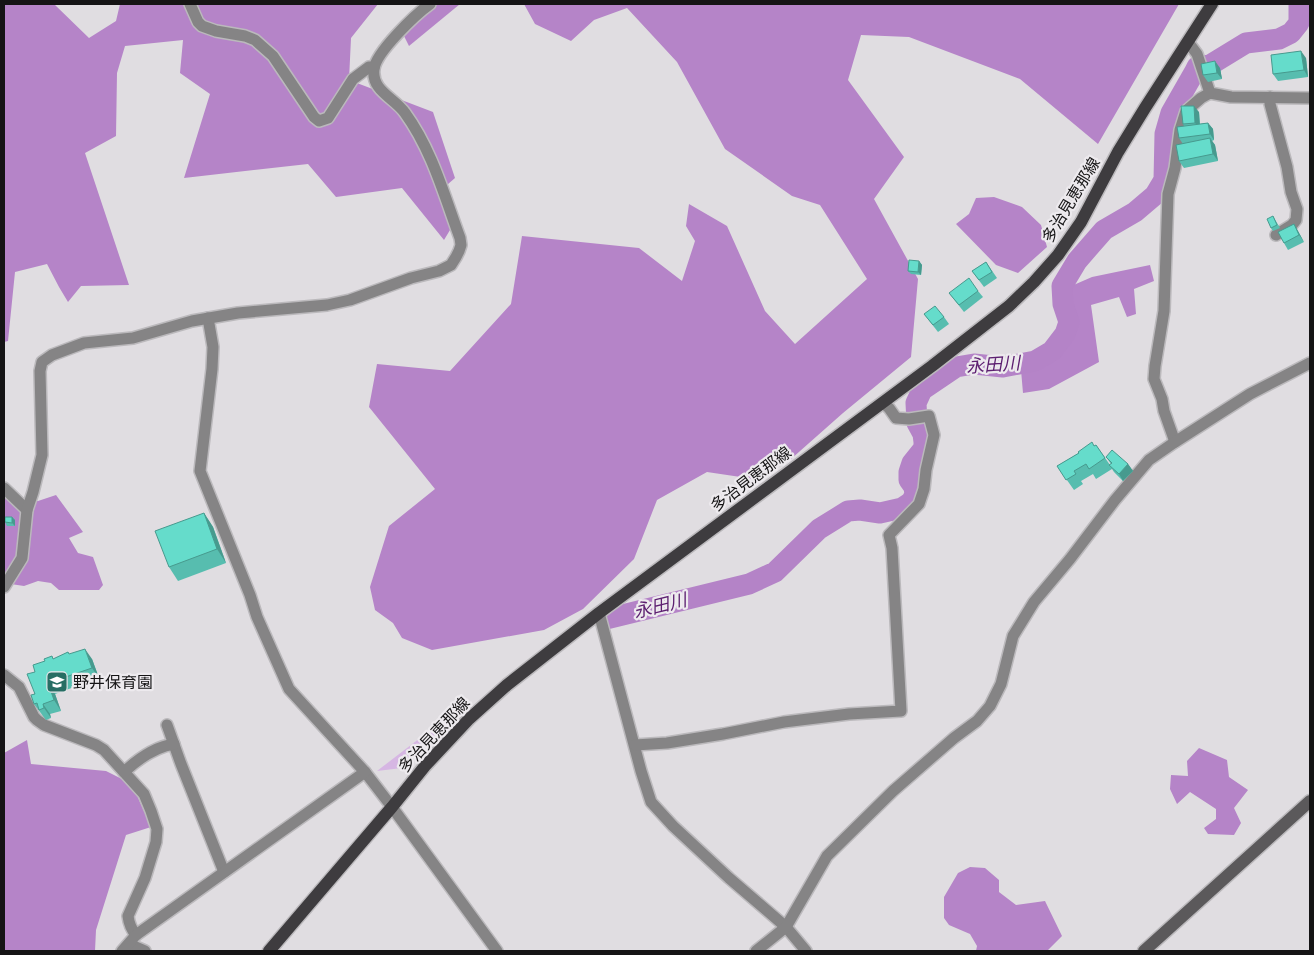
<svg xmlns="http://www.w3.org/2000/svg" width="1314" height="955" viewBox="0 0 1314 955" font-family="'Fira Sans','Noto Sans JP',sans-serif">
<rect width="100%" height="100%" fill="#e0dde1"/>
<path fill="#d6b6e3" d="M458,711L402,768L377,771L437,725Z"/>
<g fill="#b584c8">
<path d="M4,4H54L89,38L116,21L120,4H378L351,38L349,80L433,112L455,178L440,191L453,225L444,240L402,188L336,197L308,164L184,178L210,94L180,73L183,40L125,46L117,73L116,136L85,153L129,285L81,286L68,302L59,287L47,264L15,272L8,341L4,342Z"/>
<path d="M435,4H460L409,46L403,34Z"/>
<path d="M524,4H1179L1098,144L1020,79L909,37L861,35L848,80L904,157L874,199L918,279L911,357L843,413L791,459L754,479L707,472L657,500L634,559L583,609L544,630L432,650L402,638L393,623L375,610L370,587L389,526L435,489L369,407L377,364L450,371L511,304L522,236L639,248L682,281L695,241L686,226L689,204L727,226L765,311L795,344L867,279L820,205L792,196L725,149L677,62L627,8L594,20L571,41L535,24Z"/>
<path d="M994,197L1022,207L1041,225L1047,247L1018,273L996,265L956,224L969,214L976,198Z"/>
<path d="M1150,265L1154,281L1134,289L1136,314L1127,317L1119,297L1091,305L1099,362L1049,389L1023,393L1021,370L1037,365L1056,356L1068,341L1076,321L1069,287L1092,277Z"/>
<path d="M4,495L14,503L38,501L56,495L83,532L69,538L78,553L93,557L103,585L99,590H59L51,583L38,581L24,586L4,583Z"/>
<path d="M27,740L31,764L106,771L132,784L151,827L126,835L96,930L95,951H4V753Z"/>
<path d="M1199,748L1227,760L1229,777L1248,790L1234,808L1241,823L1234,835L1208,834L1204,828L1216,819V809L1190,792L1177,804L1170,789L1171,775L1188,776L1187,761Z"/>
<path d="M970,867L985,868L999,880V892L1016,905L1045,901L1062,936L1047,951H1010L1009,950L1007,951H976L977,946L970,934L949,925L944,918V897L958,873Z"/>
</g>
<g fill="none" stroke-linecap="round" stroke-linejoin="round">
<path stroke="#b483c7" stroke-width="21" d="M606,619L749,584L775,572L819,529L848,511L860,510L880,513L902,508L911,502L915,495L914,487L909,480V472L912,463L924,448V442L923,434L917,423L916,403L922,390L956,367L974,364L1003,367L1035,361L1052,351L1065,334L1069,322L1063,304L1062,286L1077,261L1104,230L1135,212L1155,195L1164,180L1165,134L1171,113L1195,71L1197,67L1210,65L1246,43L1279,39L1291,33L1299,23V4"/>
<g stroke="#bbb9bc" stroke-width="14">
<g id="street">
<path d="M190,4L198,22L202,26L216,31L245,36L255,40L273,56L314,117L319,121L328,118L353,79L369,67L374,68"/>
<path d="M1188,42L1197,54L1210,93L1231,97L1310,98"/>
<path d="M1270,97V104L1287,167L1291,192L1297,209L1296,220L1292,225L1276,235"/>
<path d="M208,318L213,347L212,369L200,471L250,595L257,617L289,689L365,772L392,807L497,951"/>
<path d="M1175,442L1164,411L1162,399L1154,379L1155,366L1164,311L1168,194L1175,168L1180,130L1186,111L1201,98L1210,93"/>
<path d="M4,488L27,510"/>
<path d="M4,587L22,558L27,510L33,492L42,455L40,371L42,362L52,355L84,343L133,338L192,321L238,313L327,305L350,300L411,278L439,271L451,265L456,257L459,251L461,245L460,238C444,195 432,150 405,113C395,98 371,91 374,69C376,52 416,14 430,4"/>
<path d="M599,613L641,771L651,802L673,826L729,878L786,927L806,951"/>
<path d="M4,675L19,687L34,717L37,720L44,725L96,745L104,750L144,794L151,811L157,829L156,842L145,878L128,916C129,924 131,929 136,935"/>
<path d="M167,725L181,764L224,872"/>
<path d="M635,745L667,743L723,734L784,722L849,714L901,711L892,548L889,535L919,504L924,489L926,470L934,435L929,416L909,419L896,418L889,408L883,403"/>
<path d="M124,772C138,759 154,747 174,744"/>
<path d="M129,944L145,951"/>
<path d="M122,951L136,935L365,772"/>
<path d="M756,951L786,927L827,856L893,791L954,738L977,721L990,706L1001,684L1013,636L1034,602L1070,559L1115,500L1149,460L1175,442L1250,394L1310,363"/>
</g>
</g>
<g stroke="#bbb9bc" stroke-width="15">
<path id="secondary" d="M1144,951L1310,801"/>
</g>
<g stroke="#bbb9bc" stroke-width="15">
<path id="primary" d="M269,951L392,807L425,766L469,719L507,685L599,613L932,366L1009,306L1034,282L1058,255L1081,222L1118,152L1145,108L1212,4"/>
</g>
<use href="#street" stroke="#858485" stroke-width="11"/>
<use href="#secondary" stroke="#5b595b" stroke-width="12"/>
<use href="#primary" stroke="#3e3c3f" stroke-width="12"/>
</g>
<g fill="#57bdaf">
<path d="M1306,58L1308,77L1278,81L1273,74Z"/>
<path d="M1220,68L1222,79L1208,82L1203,75Z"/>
<path d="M1199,112L1200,124L1208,123L1213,129L1214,140L1212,141L1215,145L1218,161L1184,168L1179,161L1183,144L1179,138L1184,126L1183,124Z"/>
<path d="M1273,216L1280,228L1273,231L1271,228Z"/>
<path d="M1294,224L1304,242L1288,250L1284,243Z"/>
<path d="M919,261L922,265L921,275L911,274L908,271Z"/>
<path d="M986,262L997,278L984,287L972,271Z"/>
<path d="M978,291L983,297L964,312L949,293Z"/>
<path d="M924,314L944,317L949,324L938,332Z"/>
<path d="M1096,445L1110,465L1111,464L1106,457L1128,464L1133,471L1123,481L1114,472L1112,469L1096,479L1093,474L1081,481L1083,484L1074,490L1057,466L1079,453Z"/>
<path d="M204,513L213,527L226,563L178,581L169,567Z"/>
<path d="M12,517L15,520V526H7L5,522Z"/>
<path d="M68,652L69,654L92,659L99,678L55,694L61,711L50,714L51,718L46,720L34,704L35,672L45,661L54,659Z"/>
</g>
<g fill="#479a8e">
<path d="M1301,51L1306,58L1308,77L1304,70Z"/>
<path d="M1215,61L1220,68L1222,79L1217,73Z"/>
<path d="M1194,106L1199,112L1200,130L1195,123Z"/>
<path d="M1208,123L1213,129L1214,140L1210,134Z"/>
<path d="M1210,138L1215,145L1218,161L1213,154Z"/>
<path d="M1294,224L1298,231L1304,242L1299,235Z"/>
<path d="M919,261L922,265L921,275L918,272Z"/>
<path d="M1128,464L1133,471L1123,481L1119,474Z"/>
<path d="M204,513L213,527L226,563L217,549Z"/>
<path d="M12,517L15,520V526L12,523Z"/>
<path d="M85,649L92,659L99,678L92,668Z"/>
<path d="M48,683L55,694L61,711L54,700Z"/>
<path d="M43,704L50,714L51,718L44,708Z"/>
</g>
<g fill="#65dccb" stroke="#479a8e">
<path d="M1301,51L1304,70L1273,74L1271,55Z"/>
<path d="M1215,61L1217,73L1203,75L1201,64Z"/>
<path d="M1181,106H1194L1195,123L1183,124Z"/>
<path d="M1208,123L1210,134L1179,138L1177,127Z"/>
<path d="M1210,138L1213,154L1179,161L1176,145Z"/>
<path d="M1273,216L1277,225L1271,228L1267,219Z"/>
<path d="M1294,224L1299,235L1284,243L1278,232Z"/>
<path d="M909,260L919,261L918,272L908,271Z"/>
<path d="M986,262L992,272L979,280L972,271Z"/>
<path d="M969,278L978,291L959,305L949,293Z"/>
<path d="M935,306L944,317L933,325L924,314Z"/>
<path d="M1092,442L1094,446L1096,445L1105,458L1089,469L1086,464L1074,471L1076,474L1066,480L1057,466L1079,453L1078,452Z"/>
<path d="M1112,450L1128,464L1119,474L1109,465L1112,463L1106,457Z"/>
<path d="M204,513L217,549L169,567L155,531Z"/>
<path d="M5,517H12V523L5,522Z"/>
<path d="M85,649L92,668L48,683L54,700L43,704L44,708L39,710L37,703L34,704L31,695L35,694L27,674L35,672L33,665L45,661L44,659L52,656L53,659L68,652L69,654Z"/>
</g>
<defs>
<g id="school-square" transform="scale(1.125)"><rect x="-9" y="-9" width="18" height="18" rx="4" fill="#276e64" stroke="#edeaee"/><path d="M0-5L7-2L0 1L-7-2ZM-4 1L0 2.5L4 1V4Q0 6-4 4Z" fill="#fff"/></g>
</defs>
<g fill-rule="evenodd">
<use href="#school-square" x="57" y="682"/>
</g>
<g text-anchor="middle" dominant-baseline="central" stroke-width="4.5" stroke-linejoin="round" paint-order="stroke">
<g font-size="16" fill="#151415" stroke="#edeaee">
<text transform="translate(1071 200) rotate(-59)">多治見恵那線</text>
<text transform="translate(751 479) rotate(-37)">多治見恵那線</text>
<text transform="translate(434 735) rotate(-47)">多治見恵那線</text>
</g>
<g font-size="16" fill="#151415" stroke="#edeaee" text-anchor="start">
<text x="73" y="682">野井保育園</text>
</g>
<g font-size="18" font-style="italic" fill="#5d2071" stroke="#edeaee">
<text transform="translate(993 365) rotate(-4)">永田川</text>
<text transform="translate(660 606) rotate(-14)">永田川</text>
</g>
</g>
<rect width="1314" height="955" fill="none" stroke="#151415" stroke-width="10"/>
</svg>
